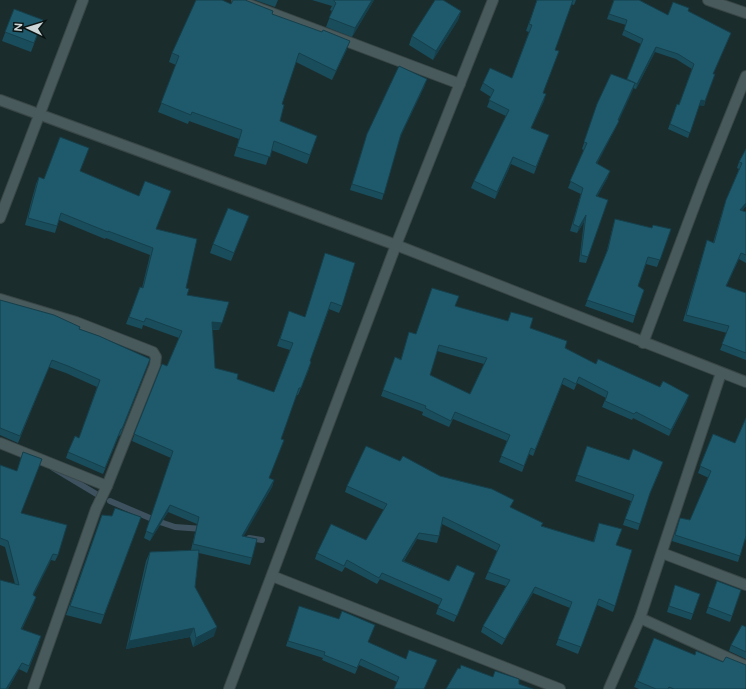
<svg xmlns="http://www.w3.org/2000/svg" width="746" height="689" viewBox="0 0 746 689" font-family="Figtree,sans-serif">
<rect width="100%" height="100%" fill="#1b2c2d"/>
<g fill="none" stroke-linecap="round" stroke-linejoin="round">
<g stroke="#3d525e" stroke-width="6">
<path d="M53,468L98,495"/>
<path d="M110,501L157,521L175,527L203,529"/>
<path d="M249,538L262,540"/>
</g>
<g stroke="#394647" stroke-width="12">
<g id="minor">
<path d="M237,0L460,84"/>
<path d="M708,0L746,13"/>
<path d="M0,100L396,245L746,382"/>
<path d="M0,218L83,0"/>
<path d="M0,299L76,322L153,352L156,357L155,365L107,486"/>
<path d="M643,343L703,183L746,76"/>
<path d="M0,443L107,486L96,509L33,689"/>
<path d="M662,553L746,585"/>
<path d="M272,576L560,689"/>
<path d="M640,618L746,666"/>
<path d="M229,689L396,245L493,0"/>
<path d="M609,689L640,618L721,373"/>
</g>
</g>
<use href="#minor" stroke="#495a5c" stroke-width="10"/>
</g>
<g fill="#1a4d5c" fill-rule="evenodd">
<path d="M255,0H278L275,7Z"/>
<path d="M312,0H374L352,37L326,27L332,11L330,10L332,6Z"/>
<path d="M537,0H576L574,5L571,4L555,50L543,93L544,101L531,128L549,135L534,174L511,164L495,199L471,188L474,181L506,116L487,107L491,97L480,90L483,83L512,78L529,32L526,31Z"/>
<path d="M614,0L668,15L688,11L729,38L713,74L704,106L699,105L688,138L668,129L677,104L679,105L692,69L676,59L655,52L636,89L633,88L618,120L616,127L597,163L608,177L597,196L608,200L586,263L579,262L584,222L577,233L570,231L581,194L568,188L584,150L582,149L595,110L627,80L641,44L622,35L626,25L607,19Z"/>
<path d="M231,4L272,14L347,49L332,80L296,62L282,104L280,121L317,136L307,164L271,150L266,165L234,156L239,139L189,121L188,124L158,112L176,65L169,62L172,53Z"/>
<path d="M14,9L43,20L31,52L2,41Z"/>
<path d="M461,11L458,20L433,60L409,45L412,36Z"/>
<path d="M425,85L400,137L382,200L350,190L367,134Z"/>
<path d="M746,149V206L742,211L746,212V263L739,259L726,286L746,293V360L720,350L727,333L683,321L707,240L713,243L724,206L739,169L737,168L739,162Z"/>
<path d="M80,171L156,229L186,288L187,295L219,330H212L215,368L237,379L274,392L290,350L277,346L287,318L305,317L325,253L342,306L339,313L329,309L310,361L309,369L298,395H296L281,439L269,478L274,480L272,487L243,536L252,558L250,565L199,553L195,587L214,636L193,647L190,637L126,649L146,561L150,552L191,550L197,524L168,512L150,541L144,538L171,458L132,441L162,364L167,366L179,338L143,325L142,329L126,324L140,287L142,288L150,255L106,238L105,239L59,220L55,233L25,225L36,184L39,177L44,179Z"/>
<path d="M249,216L231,261L210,253L213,244Z"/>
<path d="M615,219L652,228L671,229L657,267L646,264L638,286L635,316L633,323L585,306L606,254L613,226Z"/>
<path d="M0,300L79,329L150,359L120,436L119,435L103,474L66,458L68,452L79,438L97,387L66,373L49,367L18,443L0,435Z"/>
<path d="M455,306L508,321L511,312L530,328L565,348L596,364L687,401L669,436L633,418L632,420L602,407L606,398L577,383L574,390L562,384L533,456L529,454L522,472L499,462L507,441L453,419L449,427L422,415L423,412L381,396L395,357L401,359L409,332L416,334ZM437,351L484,364L470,394L430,375Z"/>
<path d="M746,418V540L745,539L738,562L672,541L680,518L690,520L709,478L698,473L713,434L735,443Z"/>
<path d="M587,446L629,460L661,468L649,496L638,530L623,525L631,501L575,481Z"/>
<path d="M23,452L21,514L58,555L55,561L51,560L33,596L34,603L22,629L39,643L27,673L19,669L8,689H0L15,584L5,547L0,545V465L17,471Z"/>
<path d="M400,461L440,476L511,508L542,526L593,542L599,523L616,545L615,606L613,612L597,605L578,654L556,645L570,608L533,593L502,645L481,632L483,626L506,586L485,579L497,551L442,524L439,536L437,543L417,539L404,561L449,581L473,579L454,622L436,614L439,605L380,579L377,584L345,567L342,572L315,559L317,553L366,540L384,510L345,492L347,486Z"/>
<path d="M102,515L112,516L141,517L101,624L66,615Z"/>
<path d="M717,581L741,590L730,622L706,613Z"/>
<path d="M675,585L700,594L691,620L667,612Z"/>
<path d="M297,612L368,642L406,659L437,660L435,666L397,682L359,665L355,674L322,660L323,658L286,646Z"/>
<path d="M746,627V659L729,651L731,645Z"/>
<path d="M654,638L695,655L723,662L746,689H639L634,687Z"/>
</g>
<g fill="#153f4b">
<path d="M372,0H374L352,37L355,28Z"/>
<path d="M461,11L458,20L433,60L436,51Z"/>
<path d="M350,41L347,49L332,80L336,71Z"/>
<path d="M656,47L655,52L636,89L637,84Z"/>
<path d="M427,79L425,85L399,140L401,134Z"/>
<path d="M635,83L633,90L616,127L619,121L616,127L594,170L596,163L618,120Z"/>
<path d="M546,94L544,101L528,135L531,128Z"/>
<path d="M701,100L705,101L704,106L699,105Z"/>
<path d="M513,157L511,164L495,199L497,192Z"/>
<path d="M610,171L608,177L594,203L596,196Z"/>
<path d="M746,203V206L738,216L740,210Z"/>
<path d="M586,215L584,222L577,233L579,227Z"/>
<path d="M741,253L739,259L724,292L726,286Z"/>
<path d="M212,322L222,323L219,330L209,329Z"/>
<path d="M689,395L687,401L669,436L671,430Z"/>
<path d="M274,480L272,487L240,543L242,536Z"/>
<path d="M170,505L168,512L150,541L153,534Z"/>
<path d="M419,533L417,539L400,567L402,561Z"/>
<path d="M53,554L51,560L30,602L33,595Z"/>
<path d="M535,587L533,593L502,645L505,639Z"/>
<path d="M36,597L34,603L19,636L21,629Z"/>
<path d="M217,627L214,636L193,647L196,638Z"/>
<path d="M194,628L190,637L126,649L129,641Z"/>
<path d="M22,663L19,669L8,689H6Z"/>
</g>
<g fill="#1e5a6b" stroke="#153f4b" fill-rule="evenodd">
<path d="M196,0H222L231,4L233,0H245L273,11L272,14L322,32L323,30L350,41L336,71L299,53L282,104L284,105L280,121L317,136L310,155L274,141L270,157L237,147L242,130L192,112L191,115L161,103L179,56L172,53Z"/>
<path d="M334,0H372L355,28L329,18L336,3L334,1Z"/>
<path d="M435,0H443L461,11L436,51L412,36Z"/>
<path d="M537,0H573L555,50L559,51L543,93L546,94L531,128L549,135L536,167L513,157L497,192L474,181L509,110L489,100L494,90L483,83L490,68L512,78L532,25L529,24Z"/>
<path d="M614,0H639L668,15L673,2L689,8L688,11L731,33L713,74H715L705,101L701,100L690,133L670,124L677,104L679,105L694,64L678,54L656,47L637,84L627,79L643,39L624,30L627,20L609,14Z"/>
<path d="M14,9L43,20L34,43L5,32Z"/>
<path d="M399,66L427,79L401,134L384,194L352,184L367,134Z"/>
<path d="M611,74L635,83L618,120L619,121L596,163L610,171L596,196L608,200L588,257L581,255L586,215L579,227L573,224L583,188L570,181L587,143L584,142L597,104Z"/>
<path d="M60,137L89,148L80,171L139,196L145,181L171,191L156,229L197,239L186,288L189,289L187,295L229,302L222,323L212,322L215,368L238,374L237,379L274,392L293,343L280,339L289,311L305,317L325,253L355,263L342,306L331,302L310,361L311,362L301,388H299L281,439L284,440L269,478L274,480L242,536L257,539L252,558L193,544L199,517L170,505L153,534L146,531L173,451L134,434L162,364L167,366L182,331L146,318L144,322L129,317L140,287L143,288L153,248L108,231V232L61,213L57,226L28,218L39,177L44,179Z"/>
<path d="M746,149V203L740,210L746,212V255L741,253L726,286L746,293V353L722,344L729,326L686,315L707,240L714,243L726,200L742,163L739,162Z"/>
<path d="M228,208L249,216L234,253L213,244Z"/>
<path d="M615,219L652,228L653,225L671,229L660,260L648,257L638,286L644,290L635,316L587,300L608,249Z"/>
<path d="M432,288L459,296L455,306L508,321L511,312L533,318L530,328L567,341L565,348L596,364L598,359L660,387L663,381L689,395L671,430L636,412L634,414L605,401L608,392L579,377L576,384L564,378L535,450L531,448L524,466L501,456L510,435L455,412L451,421L425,408L426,406L383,390L395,357L401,360L409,332L416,334ZM439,345L487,358L470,394L430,375Z"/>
<path d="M0,300L54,315L80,327L79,329L99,336L150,359L122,429H121L105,468L68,452L75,436L79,438L100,380L68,366L52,360L20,436L0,428Z"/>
<path d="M746,418V536L740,556L675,535L680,518L690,520L711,471L700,466L713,434L735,443Z"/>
<path d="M366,446L400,461L403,456L440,476L492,489L514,500L510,507L543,523L541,526L594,542L599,523L622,529L616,545L632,550L615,606L599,599L581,647L558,639L572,602L535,587L505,639L483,626L510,580L488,572L500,545L443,517L439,536L419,533L402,561L449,581L457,565L475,573L457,616L438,608L442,599L382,573L379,578L347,560L344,566L317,553L331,524L366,540L387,504L347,486Z"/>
<path d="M587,446L629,460L633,449L663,462L650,493L640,524L625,519L634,495L577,475Z"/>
<path d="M23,452L42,459L21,513L67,525L58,555L53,554L34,592L33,595L36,597L21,629L41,636L29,666L22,663L6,689H0V580L19,585L8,541L0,538V465L17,471Z"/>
<path d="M115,508L141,517L104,615L70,606L102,515L112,516Z"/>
<path d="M199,550L195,587L217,627L196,638L194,628L129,641L150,552Z"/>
<path d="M717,581L741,590L732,616L708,607Z"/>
<path d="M675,585L700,594L693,614L669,606Z"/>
<path d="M299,606L339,619L342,611L375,625L368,642L406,659L409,650L437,660L424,689H394L399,677L361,659L357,668L324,655L325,652L288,641Z"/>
<path d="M742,625L746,627V652L731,645Z"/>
<path d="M654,638L695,655L696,651L723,662L726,657L746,665V689H674L669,687L668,689H656L637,681Z"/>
<path d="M461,665L493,677L495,671L519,679V684L533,689H446L458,668L460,669Z"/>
</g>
<g transform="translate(28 28) rotate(274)" stroke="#0b1313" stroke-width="3" paint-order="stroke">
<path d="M0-3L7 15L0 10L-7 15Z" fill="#ccd6d6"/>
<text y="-6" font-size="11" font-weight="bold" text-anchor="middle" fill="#ccd6d6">N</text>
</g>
</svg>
